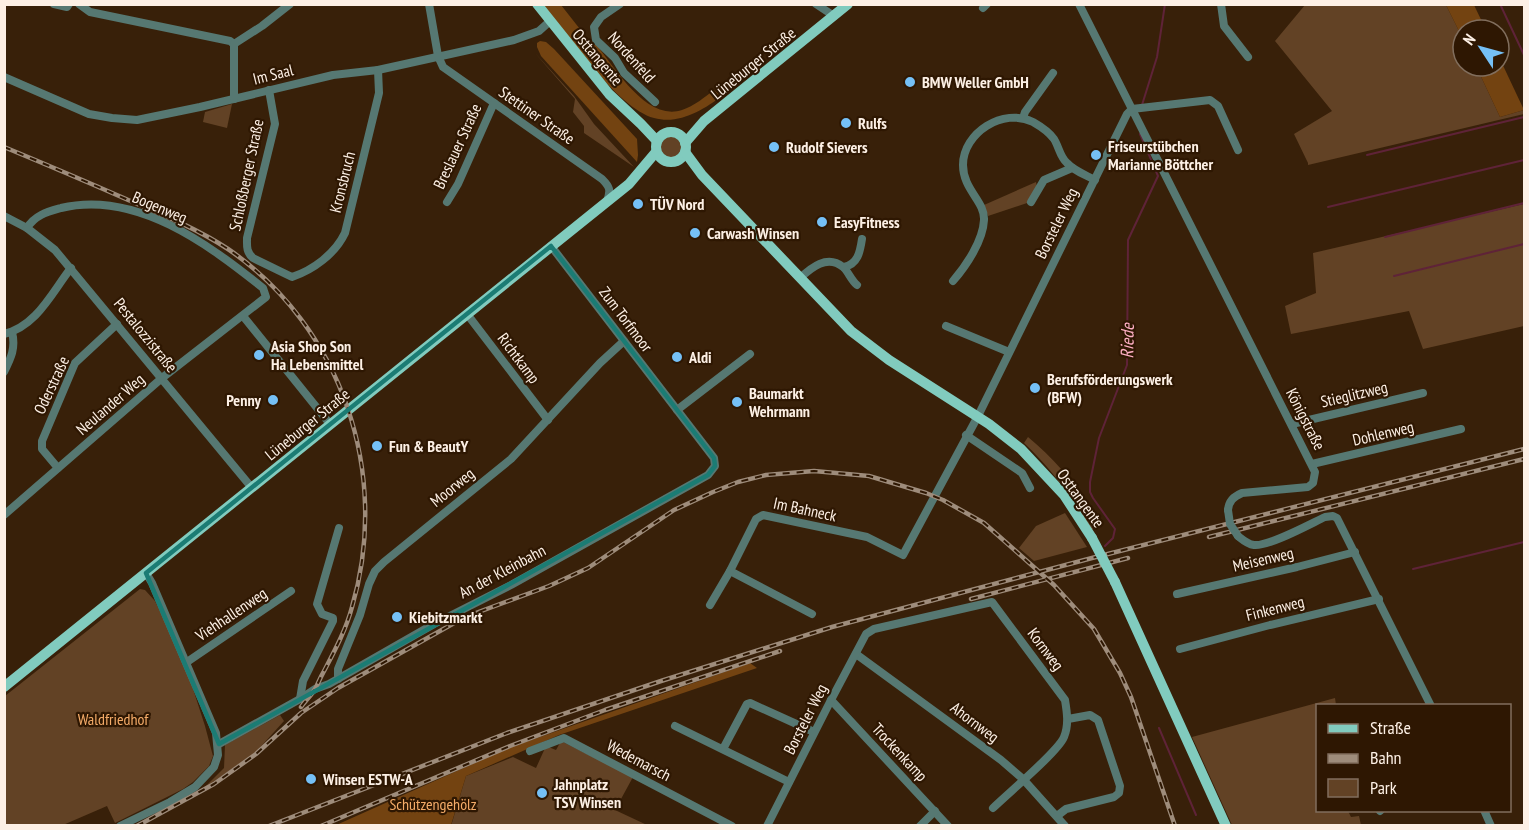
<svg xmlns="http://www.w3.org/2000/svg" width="1529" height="830" viewBox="0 0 1529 830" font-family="'PT Sans Narrow',sans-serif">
<rect width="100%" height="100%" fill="#382009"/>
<g fill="#624225">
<path d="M1305,5H1446L1463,39V66H1476L1500,117L1524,110V114L1308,165V163L1294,134L1332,111L1275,41Z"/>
<path d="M535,53L574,96L594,124L634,167L584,133V126L573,112L575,99Z"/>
<path d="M232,104L227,128L203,122L205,112Z"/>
<circle cx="671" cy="147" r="11"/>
<path d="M1036,182L1037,187L1030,202L988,216L984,205Z"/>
<path d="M1524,204V326L1423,349L1409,311L1291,334L1285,306L1316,293L1313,253Z"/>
<path d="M1028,437C1055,459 1084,493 1101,524L1091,530C1072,498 1052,469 1024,443Z"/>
<path d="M1065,513L1087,547L1034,561L1019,548L1036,526Z"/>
<path d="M140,589L145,590L155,601L185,664L205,726L213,756L209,766L193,782L183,789L115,823L107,806L63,825L5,826V696Z"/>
<path d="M1335,698L1336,705L1318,706V810L1348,811L1351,817L1359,816L1361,825H1232L1192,737Z"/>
<path d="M280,715L284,721L255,753L203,789L224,768L225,745Z"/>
<path d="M561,741L633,777L615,810L647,825L451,826L466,776L513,757L536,768L546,746L556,750Z"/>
</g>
<g fill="#734311">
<path d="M543,5H561L587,38L594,42C614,65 645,122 682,110C694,106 705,97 714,90L722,96C703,110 679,125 654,118C617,108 568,35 543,5Z"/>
<path d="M1446,5H1474L1486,30H1463V39Z"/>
<path d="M540,41L546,42L554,49L637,139L638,155L637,162L541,56L537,47V43Z"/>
<path d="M1499,57L1524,110L1500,117L1476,66H1499Z"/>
<path d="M750,663L757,668L559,735L466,776L451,825L334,826L506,749Z"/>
</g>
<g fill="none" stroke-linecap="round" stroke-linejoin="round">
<g stroke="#5f2338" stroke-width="2">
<path d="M1500,4L1524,55"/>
<path d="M1142,105L1157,57L1165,4"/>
<path d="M1367,155L1524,117"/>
<path d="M1328,207L1524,160"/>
<path d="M1385,237L1524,203"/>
<path d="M1394,276L1524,244"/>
<path d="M1105,546L1113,538L1115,529L1093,498L1090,492V482L1099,438L1127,365L1128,240L1158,176L1140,134"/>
<path d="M1413,569L1524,542"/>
<path d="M1159,728L1196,815"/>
</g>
<g stroke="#567872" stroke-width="8">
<path d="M54,4L67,7L69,4"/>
<path d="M79,4L90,12L230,41L234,44"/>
<path d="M429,4L438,56L443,67L602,179C610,187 611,190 607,201"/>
<path d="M620,4L601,17L594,27L596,40L615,58L624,73L655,102"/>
<path d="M816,4L834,16"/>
<path d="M1079,4L1315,472L1313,483L1308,487L1242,493C1233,497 1229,501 1228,510"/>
<path d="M1221,4L1224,26L1248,57"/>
<path d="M983,8L987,4"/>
<path d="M4,77L89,114L112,118L137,120L200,107L333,75L378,70L514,40L539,31L549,22"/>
<path d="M269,90L275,124L247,238C247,246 246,252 253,258L292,277C313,270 335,254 345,233L379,93L378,70"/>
<path d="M234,99V44L262,26L290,4"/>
<path d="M1023,118L1025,112L1053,73"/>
<path d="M447,202L458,184L494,103"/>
<path d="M1031,202L1044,180L1072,168"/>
<path d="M4,216L27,228L55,250L252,488"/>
<path d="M844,267C858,264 860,252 862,239"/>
<path d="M800,278C811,268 827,254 843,267C848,271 851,280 857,285"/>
<path d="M953,281C966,266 983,241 984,220C985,201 963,190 963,165C963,133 1003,107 1033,122C1040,126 1049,132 1054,139C1059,147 1060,157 1067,163C1074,171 1086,175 1095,180"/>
<path d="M467,314L548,420"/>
<path d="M243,316L330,424"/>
<path d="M946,326L1009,352"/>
<path d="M4,334C37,326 52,292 71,268"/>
<path d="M4,372C11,358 16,348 12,332"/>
<path d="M677,410L750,354"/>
<path d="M1292,424L1423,393"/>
<path d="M966,435L1022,473L1030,488"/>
<path d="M1312,464L1461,429"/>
<path d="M58,468L42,449V441L75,363L117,324"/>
<path d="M4,515L162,378L266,297L263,288C208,244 136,190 61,208C47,212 35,215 27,228"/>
<path d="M1238,536C1243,540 1247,544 1254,545C1268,547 1310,524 1325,517L1333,516L1337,518L1431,706"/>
<path d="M730,571L812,614"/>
<path d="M1177,594L1297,567L1355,552"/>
<path d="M710,605L730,571L756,519L763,515L867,537L903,555L978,416L1127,114L1132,109L1210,100L1218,106L1238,150"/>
<path d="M1180,649L1270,625L1379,599"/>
<path d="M856,654L1001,760L1023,779L1065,826"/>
<path d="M187,662L291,591"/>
<path d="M338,679V669L360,615L369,584L375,571L384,562L511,459L600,363L624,341"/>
<path d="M300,699L303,681L333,621V618L322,614L317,604L339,528"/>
<path d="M831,700L948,826"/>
<path d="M675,726L789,782"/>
<path d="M219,744L300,699L315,689L329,684L434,624L511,585L708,475L715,466L714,458L551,246"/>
<path d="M723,749L747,704L750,703L814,732"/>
<path d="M530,751L564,738L732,826"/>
<path d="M1484,810L1491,826"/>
<path d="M1380,811L1381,810"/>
<path d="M1057,816L1066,809L1114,797L1119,793L1120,786L1098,720L1090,715L1068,719"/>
<path d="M120,826L170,802L195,787L214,767L218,755L216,733L152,583L146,573"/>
<path d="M767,826L831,700L866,634L874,629L992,602L1065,700C1067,712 1069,725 1064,737C1058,752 1007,794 993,808"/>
<path d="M920,826L935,811"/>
</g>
<g stroke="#81cbbe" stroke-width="10">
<path d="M537,4L609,94L641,124L657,141"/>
<circle cx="671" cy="147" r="15"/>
<path d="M685,143L704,121L848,4"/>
<path d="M685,152L702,175L851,331L889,360L989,424L1021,449L1064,495L1092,538"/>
<path d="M1115,582L1226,826"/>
<path d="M4,687L629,184L656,152"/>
</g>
<g stroke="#9e8c7b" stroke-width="4.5">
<g id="rail">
<path d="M4,147C45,164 85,181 126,199C161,214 196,228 228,249C342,327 391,474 352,607C346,630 334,652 323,673C320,678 318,684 315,689C311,696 305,701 301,707"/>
<path d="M1209,537L1524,459"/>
<path d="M971,599L1128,558"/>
<path d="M137,826L214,784L256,754L301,713L338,688L465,617L549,586L588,568L674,510L713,492L738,482L766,475L814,471L869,476L926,493L943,500L984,523L1054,585L1094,629L1120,673L1131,697L1175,826"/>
<path d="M269,826L507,733L661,681L832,627L1092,558L1524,449"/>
<path d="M321,826L510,746L605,710L780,651"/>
</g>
</g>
<use href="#rail" stroke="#2e1702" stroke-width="2" stroke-dasharray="7" stroke-linecap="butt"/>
<path stroke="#567872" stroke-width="8" d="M1228,510L1230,524L1238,536"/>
<path stroke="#81cbbe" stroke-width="10" d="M1092,538L1115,582"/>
</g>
<path fill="none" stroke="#1b7c74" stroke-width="4.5" stroke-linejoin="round" d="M551,246L714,458L715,466L708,475L219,744L146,573Z"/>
<g fill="#75c0f6" stroke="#2e1702" stroke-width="2">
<circle cx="910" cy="82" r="6"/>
<circle cx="846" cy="123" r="6"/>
<circle cx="774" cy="147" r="6"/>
<circle cx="1096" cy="155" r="6"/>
<circle cx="638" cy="204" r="6"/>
<circle cx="822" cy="222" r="6"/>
<circle cx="695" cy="233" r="6"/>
<circle cx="259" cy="355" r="6"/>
<circle cx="677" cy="357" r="6"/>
<circle cx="1035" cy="388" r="6"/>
<circle cx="273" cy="400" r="6"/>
<circle cx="737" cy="402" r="6"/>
<circle cx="377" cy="446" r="6"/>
<circle cx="397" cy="617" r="6"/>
<circle cx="311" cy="779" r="6"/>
<circle cx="542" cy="793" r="6"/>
</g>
<g text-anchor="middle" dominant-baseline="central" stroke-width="4.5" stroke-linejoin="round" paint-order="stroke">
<g font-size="16" fill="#fdf0e5" stroke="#2e1702">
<text transform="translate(598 57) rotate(50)">Osttangente</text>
<text transform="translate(632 57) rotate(48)">Nordenfeld</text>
<text transform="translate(753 63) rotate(-39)">Lüneburger Straße</text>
<text transform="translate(273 74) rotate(-14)">Im Saal</text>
<text transform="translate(537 115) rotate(35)">Stettiner Straße</text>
<text transform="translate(457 146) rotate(-65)">Breslauer Straße</text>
<text transform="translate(246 175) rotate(-78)">Schloßberger Straße</text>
<text transform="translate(342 182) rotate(-76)">Kronsbruch</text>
<text transform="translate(160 207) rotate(23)">Bogenweg</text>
<text transform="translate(1056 223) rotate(-64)">Borsteler Weg</text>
<text transform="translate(626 319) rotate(53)">Zum Torfmoor</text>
<text transform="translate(146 335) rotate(51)">Pestalozzistraße</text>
<text transform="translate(519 358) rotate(53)">Richtkamp</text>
<text transform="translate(51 385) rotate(-65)">Oderstraße</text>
<text transform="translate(1354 394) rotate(-13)">Stieglitzweg</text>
<text transform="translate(110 404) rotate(-41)">Neulander Weg</text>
<text transform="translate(1306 419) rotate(63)">Königstraße</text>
<text transform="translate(307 424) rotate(-39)">Lüneburger Straße</text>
<text transform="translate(1383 433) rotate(-13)">Dohlenweg</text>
<text transform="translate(452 487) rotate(-39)">Moorweg</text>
<text transform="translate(1081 498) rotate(54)">Osttangente</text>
<text transform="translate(805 509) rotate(12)">Im Bahneck</text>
<text transform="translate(1263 559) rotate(-13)">Meisenweg</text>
<text transform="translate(502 571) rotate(-28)">An der Kleinbahn</text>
<text transform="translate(1275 608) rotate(-14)">Finkenweg</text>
<text transform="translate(231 614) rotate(-34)">Viehhallenweg</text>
<text transform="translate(1046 649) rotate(53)">Kornweg</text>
<text transform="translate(805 719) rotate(-63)">Borsteler Weg</text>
<text transform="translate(975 722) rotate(37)">Ahornweg</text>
<text transform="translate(900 752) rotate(47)">Trockenkamp</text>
<text transform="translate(639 760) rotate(28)">Wedemarsch</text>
</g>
<g font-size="16" font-weight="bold" fill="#fdf0e5" stroke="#2e1702" text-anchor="start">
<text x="922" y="82">BMW Weller GmbH</text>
<text x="858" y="123">Rulfs</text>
<text x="1108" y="146">Friseurstübchen<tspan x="1108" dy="18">Marianne Böttcher</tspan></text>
<text x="786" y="147">Rudolf Sievers</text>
<text x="650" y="204">TÜV Nord</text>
<text x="834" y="222">EasyFitness</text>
<text x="707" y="233">Carwash Winsen</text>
<text x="271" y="346">Asia Shop Son<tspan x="271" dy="18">Ha Lebensmittel</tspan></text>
<text x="689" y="357">Aldi</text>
<text x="1047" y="379">Berufsförderungswerk<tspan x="1047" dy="18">(BFW)</tspan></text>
<text x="749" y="393">Baumarkt<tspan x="749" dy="18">Wehrmann</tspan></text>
<text x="261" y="400" text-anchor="end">Penny</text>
<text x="389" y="446">Fun &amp; BeautY</text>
<text x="409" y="617">Kiebitzmarkt</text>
<text x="323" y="779">Winsen ESTW-A</text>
<text x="554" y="784">Jahnplatz<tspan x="554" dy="18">TSV Winsen</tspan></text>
</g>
<g font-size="16" fill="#f5ac69" stroke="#2e1702">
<text x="113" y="719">Waldfriedhof</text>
<text x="433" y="804">Schützengehölz</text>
</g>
<g font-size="18" font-style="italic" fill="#feafc4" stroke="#2e1702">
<text transform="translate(1127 341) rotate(-89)">Riede</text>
</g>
</g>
<rect width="1529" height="830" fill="none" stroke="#fdf0e5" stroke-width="12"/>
<rect x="1316" y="704" width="195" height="108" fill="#2e1702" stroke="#816e5d" stroke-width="1.5"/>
<rect x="1328" y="724" width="30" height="9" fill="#81cbbe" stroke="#816e5d" stroke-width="1.5"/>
<text x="1370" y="734" font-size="18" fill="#fdf0e5">Straße</text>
<rect x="1328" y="754" width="30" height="9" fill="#9e8c7b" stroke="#816e5d" stroke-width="1.5"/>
<text x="1370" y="764" font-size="18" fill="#fdf0e5">Bahn</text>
<rect x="1328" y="779" width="30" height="18" fill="#624225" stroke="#816e5d" stroke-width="1.5"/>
<text x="1370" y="794" font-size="18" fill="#fdf0e5">Park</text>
<g transform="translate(1481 48) rotate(306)"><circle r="28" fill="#2e1702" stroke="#816e5d" stroke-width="1.5"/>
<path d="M0-4.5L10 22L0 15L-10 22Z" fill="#75c0f6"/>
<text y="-9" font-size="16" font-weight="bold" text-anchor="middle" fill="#fdf0e5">N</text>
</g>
</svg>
